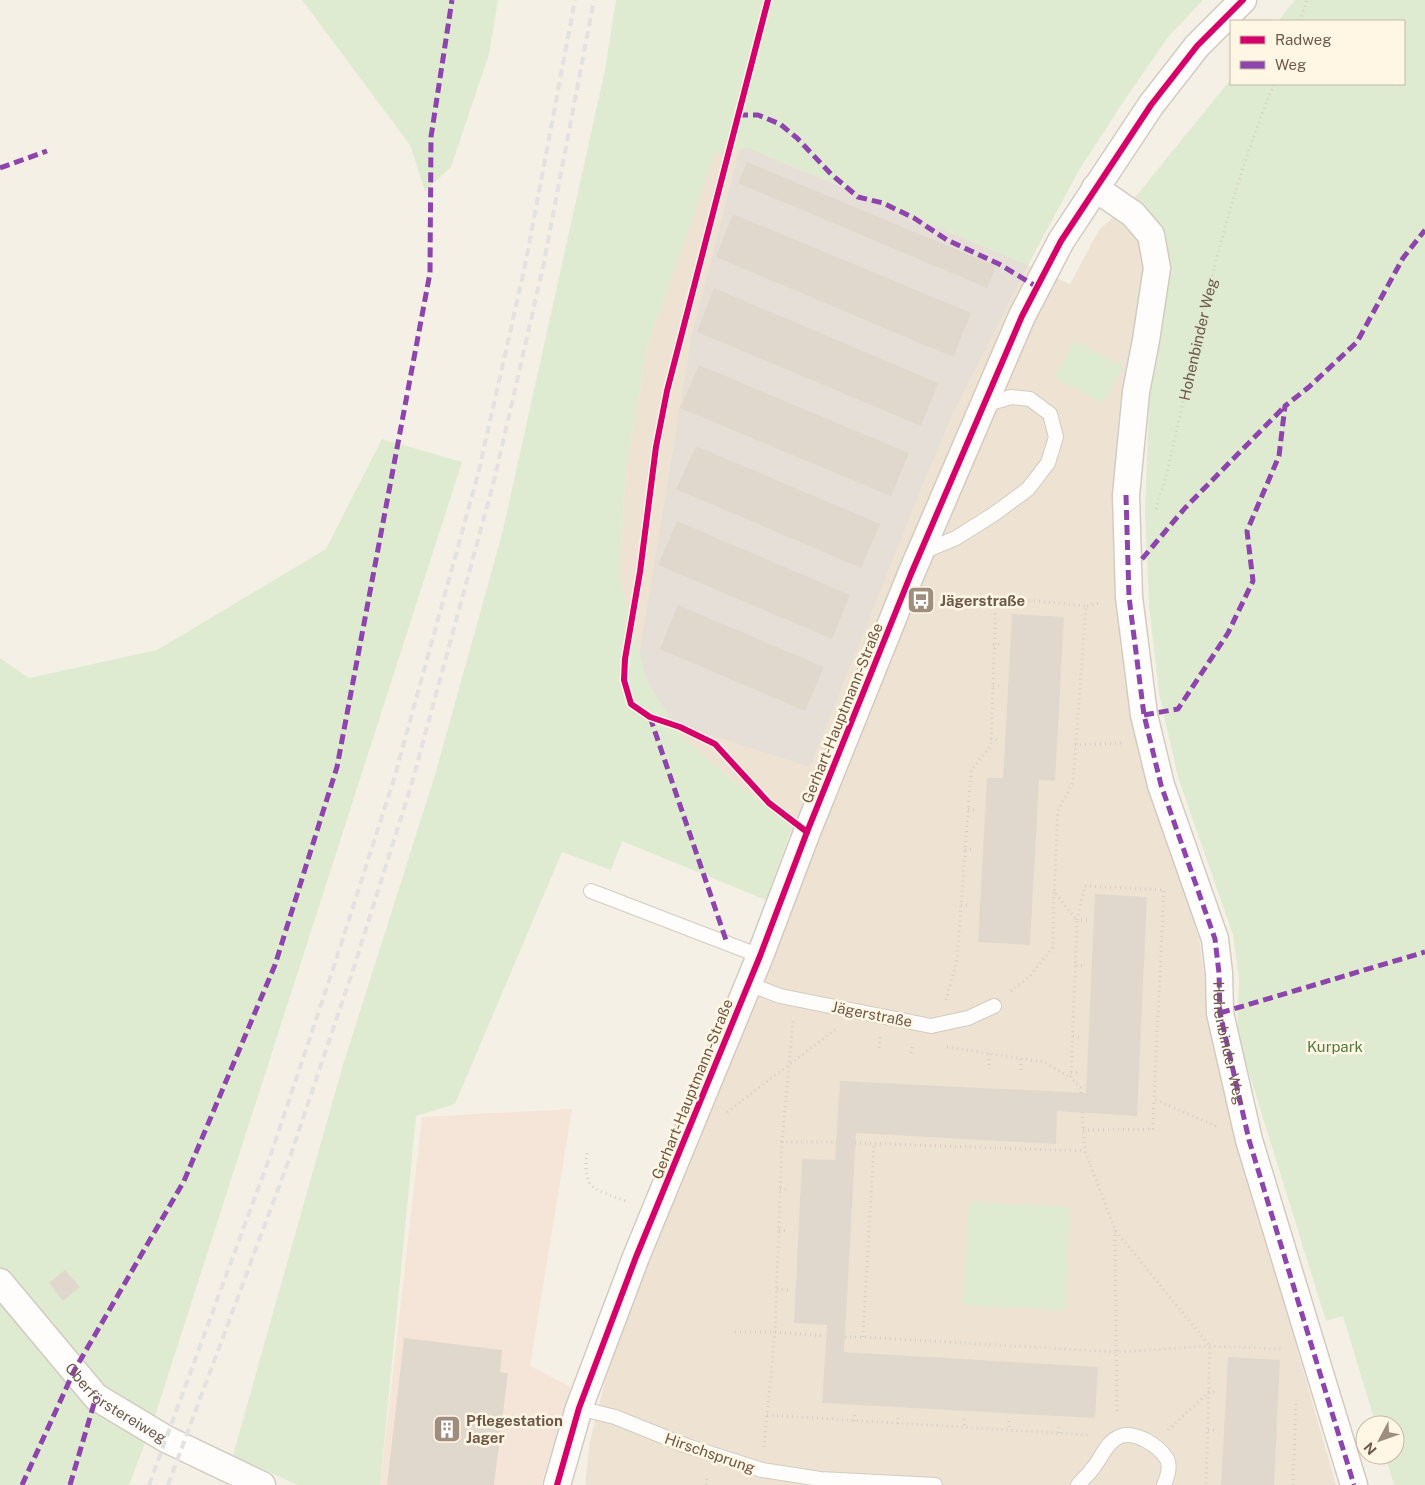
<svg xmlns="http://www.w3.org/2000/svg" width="1425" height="1485" viewBox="0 0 1425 1485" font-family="'Public Sans',sans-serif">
<rect width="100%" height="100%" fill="#f5f0e5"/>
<path fill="#eee3d2" d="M748,148L1028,265L1070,284L1099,230L1137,195L1159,226L1135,328L1118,421L1113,553L1132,715L1152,787L1200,943L1213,1046L1238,1142L1336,1485H585L590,1441L636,1257L776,891L793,826L746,791L681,736L647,681L619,576L626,468L648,344L715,152Z"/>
<path fill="#f5e5d8" d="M572,1109L530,1366L571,1387L541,1485H380L422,1117Z"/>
<path fill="#e6dfd7" d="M741,145L1028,265L953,413L923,484L810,767L658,718L634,686L692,334Z"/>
<g fill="#dfebd0">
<path d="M302,0H498L489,54L451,167L425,191L410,145Z"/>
<path d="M616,0H1203L1169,36L1123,102L1078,172L1028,265L748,148L715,153L648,344L626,468L619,576L647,681L681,736L746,791L793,825L766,900L622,841L611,870L562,852L455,1104L416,1116L380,1485H297L233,1455L342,1068L435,775L502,534L605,70Z"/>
<path d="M1295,0H1425V1485H1394L1385,1455H1395V1425H1376L1343,1316L1326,1321L1237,1034L1239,979L1233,935L1178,777L1159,693L1149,605L1145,512L1149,403L1158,324L1159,226L1137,195L1231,79V84H1404V21H1278Z"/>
<path d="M1075,341L1123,367L1103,404L1055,377Z"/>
<path d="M382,439L462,462L154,1419L129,1485H0V658L29,678L157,650L326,549Z"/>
<path d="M969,1202L1070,1207L1065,1310L964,1305Z"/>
</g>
<g fill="#e1d8cd">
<path d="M747,162L996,266L987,288L738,183Z"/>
<path d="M733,214L971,313L953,357L716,257Z"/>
<path d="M714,288L938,383L921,426L697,332Z"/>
<path d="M699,365L909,453L891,496L680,408Z"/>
<path d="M696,446L880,524L861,568L676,489Z"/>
<path d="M677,521L850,595L832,639L658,565Z"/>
<path d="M678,605L824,667L805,711L660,649Z"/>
<path d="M1012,614L1064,617L1055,781L1039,780L1030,945L978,942L987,778H1003Z"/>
<path d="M1095,894L1147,897L1137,1116L1057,1111L1056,1144L856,1133L844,1352L1098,1367L1095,1418L822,1403L827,1325L794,1323L802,1159L835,1160L840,1081L1086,1093Z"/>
<path d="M65,1270L80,1287L63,1301L49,1283Z"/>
<path d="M404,1338L502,1350L500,1372L508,1373L494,1485H387Z"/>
<path d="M1228,1357L1280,1360L1274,1485H1221Z"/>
</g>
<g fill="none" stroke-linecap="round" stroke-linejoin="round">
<g stroke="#d3cbc1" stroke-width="16">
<g id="lane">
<path d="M920,553L956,538L994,514L1028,489L1048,463L1056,437L1050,414L1030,399L1011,397L984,405"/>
<path d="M591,891L760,956"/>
<path d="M749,984L780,996L931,1026L968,1018L994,1006"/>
<path d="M579,1408L615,1417L687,1446L762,1470L820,1479L935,1485"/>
<path d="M1078,1485C1083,1479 1089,1474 1093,1468C1102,1457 1107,1441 1121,1436C1136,1431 1159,1446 1167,1459C1171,1467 1167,1478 1164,1485"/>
</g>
</g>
<g stroke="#d3cbc1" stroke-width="29">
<g id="street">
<path id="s2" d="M1095,188L1133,214L1151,235L1157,268L1146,340L1136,392L1126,495L1129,597L1144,715L1161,785L1215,939L1219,973L1220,1013L1249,1140L1354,1485"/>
<path id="s3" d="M0,1282L96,1397L166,1439L262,1485"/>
<path d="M557,1485L579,1408L636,1257L760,956L807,832L911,574L1022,316L1061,241L1151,105L1197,46L1243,0"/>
</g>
</g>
<g stroke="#d6cfc8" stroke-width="3" stroke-dasharray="1 4" stroke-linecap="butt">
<path d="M1300,21L1307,0"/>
<path id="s1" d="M1156,509L1167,473C1197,343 1222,207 1274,84"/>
<path d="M993,645L1000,644"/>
<path d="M993,686H1001"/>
<path d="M991,739L998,740"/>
<path d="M1075,745L1122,743"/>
<path d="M968,809L974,810"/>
<path d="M965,850L974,849"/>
<path d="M961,905H969"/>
<path d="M1087,920H1077L1085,886L1164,890L1154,1099L1216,1126"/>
<path d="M1076,965L1086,966"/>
<path d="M1011,991L1030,976L1053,947L1054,892"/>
<path d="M946,1000L957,960L971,771L991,745L996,597L1086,606"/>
<path d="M1073,1036L1082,1037"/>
<path d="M947,1047L1044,1062L1071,1078"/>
<path d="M879,1048L880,1037"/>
<path d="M911,1053L913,1043"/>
<path d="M989,1054V1067"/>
<path d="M1021,1070V1058"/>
<path d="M1071,1073L1079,1072"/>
<path d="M1081,1093V1088L1071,1078L1077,920L1054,892L1058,811L1073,782L1086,606L1100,603"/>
<path d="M727,1112L836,1029"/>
<path d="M1082,1112L1085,1151L1115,1230L1210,1346L1206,1485"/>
<path d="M1083,1130L1153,1129L1154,1099"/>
<path d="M782,1142L793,1021"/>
<path d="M855,1143L1085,1151"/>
<path d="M587,1153C582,1192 596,1189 628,1202"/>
<path d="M780,1189H789"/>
<path d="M779,1230L789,1231"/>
<path d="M1115,1230L1117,1414"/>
<path d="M777,1289L788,1290"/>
<path d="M735,1332H775L825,1336"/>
<path d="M845,1337H863L1116,1352L1210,1346L1284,1349"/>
<path d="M863,1337L874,1143"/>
<path d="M767,1415L1090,1435"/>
<path d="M964,1419L965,1428"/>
<path d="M854,1421L855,1412"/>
<path d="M1009,1421V1430"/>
<path d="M898,1424V1415"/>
<path d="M1168,1430L1209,1392H1218"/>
<path d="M1208,1430H1217"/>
<path d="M1059,1433V1423"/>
<path d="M764,1447L775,1332L782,1142H837"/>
<path d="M706,1485L707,1476"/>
<path d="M1293,1485L1296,1400"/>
</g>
<use href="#lane" stroke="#fefdfb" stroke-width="14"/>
<use href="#street" stroke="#fefdfb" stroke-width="26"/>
<g stroke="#e3e1e2" stroke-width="4" stroke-dasharray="8 5" stroke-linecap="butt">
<path d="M149,1485L273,1148L335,963L394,779L478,474L525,266L575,0"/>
<path d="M168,1485L290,1157L353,970L411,786L494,481L543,267L594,0"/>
</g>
<g stroke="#8e44ad" stroke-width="5" stroke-dasharray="10 5" stroke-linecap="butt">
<path d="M738,115H758L780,124L797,138L831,174L858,197L883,203L914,218L947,240L999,264L1037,287"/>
<path d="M0,168L47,151"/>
<path d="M1126,495L1129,597L1144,715L1161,785L1215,939L1219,973L1220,1013L1249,1140L1354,1485"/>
<path d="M1142,559L1185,508L1285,406"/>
<path d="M1144,715L1178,709L1228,633L1253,581L1247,531L1279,456L1285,406L1309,387L1357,342L1403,258L1425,230"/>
<path d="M650,717L727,943"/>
<path d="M1220,1013L1425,952"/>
<path d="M22,1485L74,1371L184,1181L275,965L337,767L430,273L431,137L452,0"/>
<path d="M70,1485L96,1397"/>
</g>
<g stroke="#fff6e4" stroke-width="9">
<g id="cycleway">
<path d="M768,0L667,391L656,447L640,572L625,659L624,680L631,704L650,717L680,727L715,744L769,803L807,832"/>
<path d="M557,1485L579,1408L636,1257L760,956L807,832L911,574L1022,316L1061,241L1151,105L1197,46L1243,0"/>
</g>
</g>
<use href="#cycleway" stroke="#d6006c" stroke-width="6"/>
</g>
<defs>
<g id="bus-square" transform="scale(1.4375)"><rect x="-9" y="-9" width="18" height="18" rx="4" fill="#9f8e7f" stroke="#fff6e4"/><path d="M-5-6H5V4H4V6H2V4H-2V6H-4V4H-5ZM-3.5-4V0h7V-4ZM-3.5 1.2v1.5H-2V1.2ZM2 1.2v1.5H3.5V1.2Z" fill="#fff"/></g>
<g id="building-square" transform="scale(1.4375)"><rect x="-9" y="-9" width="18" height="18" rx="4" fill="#9f8e7f" stroke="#fff6e4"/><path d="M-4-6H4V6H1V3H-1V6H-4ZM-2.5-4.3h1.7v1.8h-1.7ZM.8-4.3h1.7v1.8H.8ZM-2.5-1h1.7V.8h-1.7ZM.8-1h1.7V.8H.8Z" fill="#fff"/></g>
</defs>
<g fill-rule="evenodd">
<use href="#bus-square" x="921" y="600"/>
<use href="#building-square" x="447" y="1429"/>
</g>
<g text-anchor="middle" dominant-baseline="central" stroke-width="5" stroke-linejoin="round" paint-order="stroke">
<g font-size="15" fill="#705948" stroke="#fff6e4">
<text stroke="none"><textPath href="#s1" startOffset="175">Hohenbinder Weg</textPath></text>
<text transform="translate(842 713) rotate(-68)">Gerhart-Hauptmann-Straße</text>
<text transform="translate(872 1014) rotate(11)">Jägerstraße</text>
<text stroke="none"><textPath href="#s2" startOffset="898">Hohenbinder Weg</textPath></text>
<text transform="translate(692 1089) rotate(-68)">Gerhart-Hauptmann-Straße</text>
<text stroke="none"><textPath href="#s3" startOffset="169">Oberförstereiweg</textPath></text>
<text transform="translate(710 1453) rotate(19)">Hirschsprung</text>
</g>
<g font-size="15" font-weight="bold" fill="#705948" stroke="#fff6e4" text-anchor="start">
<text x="940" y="600">Jägerstraße</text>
<text x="466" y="1420">Pflegestation<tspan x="466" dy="17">Jager</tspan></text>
</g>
<g font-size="15" fill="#517b43" stroke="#fff6e4">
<text x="1335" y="1046">Kurpark</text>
</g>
</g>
<rect x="1230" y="20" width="175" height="65" fill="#fff6e4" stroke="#c6b7a6"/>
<rect x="1240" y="36" width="25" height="8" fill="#d6006c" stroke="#c6b7a6"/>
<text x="1275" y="45" font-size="15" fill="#705948">Radweg</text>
<rect x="1240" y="61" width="25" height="8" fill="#8e44ad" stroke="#c6b7a6"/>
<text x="1275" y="70" font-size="15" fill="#705948">Weg</text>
<g transform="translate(1380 1440) rotate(229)"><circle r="24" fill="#fff6e4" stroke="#c6b7a6"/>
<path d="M0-4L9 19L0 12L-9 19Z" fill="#9f8e7f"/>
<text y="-8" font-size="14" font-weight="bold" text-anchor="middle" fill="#705948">N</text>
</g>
</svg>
